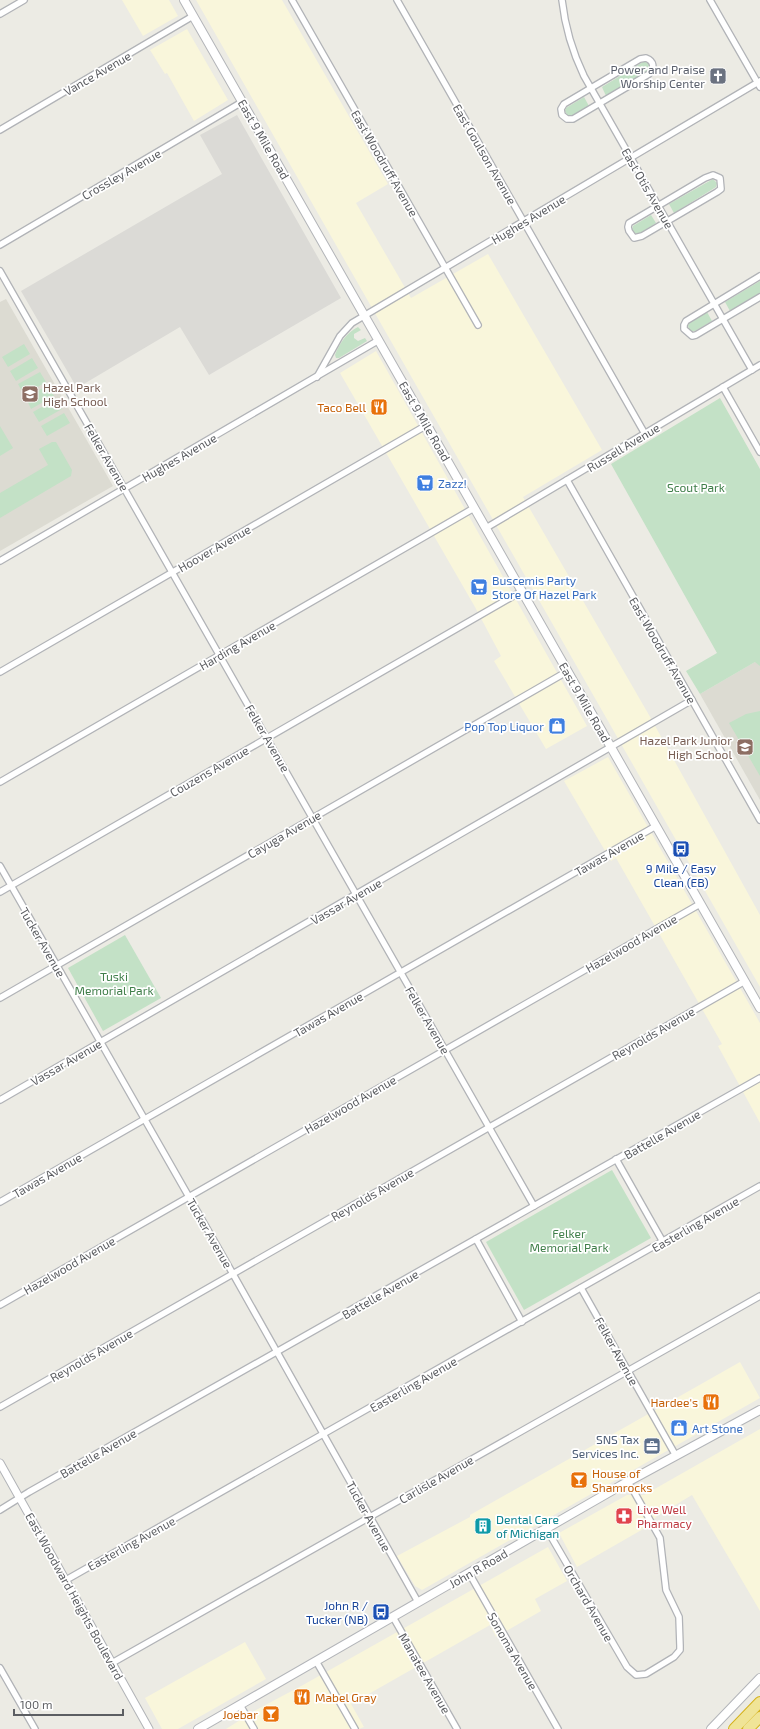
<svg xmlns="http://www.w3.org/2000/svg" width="760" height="1729" viewBox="0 0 760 1729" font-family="'Exo 2',sans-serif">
<rect width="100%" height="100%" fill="#ecebe4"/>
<g fill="#f9f6db">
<path d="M122,0H169L178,16L143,36Z"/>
<path d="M196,0H282L388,184L356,203L411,298L488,254L602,450L523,497L649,715L760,915V987Z"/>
<path d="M187,29L228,100L194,121L167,73L165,74L150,50Z"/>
<path d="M376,351L587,726L546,749L494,661L501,656L475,607L340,373Z"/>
<path d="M608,757L760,1023V1123L718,1046L722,1044L652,921L616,858L611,861L564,781Z"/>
<path d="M740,1362L760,1398L422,1590L415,1586L397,1556L470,1517V1515Z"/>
<path d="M760,1429V1611L692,1495L657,1516L645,1528L577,1567L559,1533L627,1495H644Z"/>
<path d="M548,1547L567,1581L535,1599L541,1611L496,1637L490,1625L351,1704L364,1727L359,1729H226L256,1710L303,1685Z"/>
<path d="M245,1642L266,1679L178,1729H162L145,1698Z"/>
</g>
<path fill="#dbdad6" d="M237,115L341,298L209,375L180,327L77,388L21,291L222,174L200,135Z"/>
<g fill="#dcdbd2">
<path d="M6,299L113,486L0,551V302Z"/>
<path d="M760,659V800L700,694Z"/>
</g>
<g fill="#c3e1c6">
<path d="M643,62H646L649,64V70L606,96L602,87Z"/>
<path d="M584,97L589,106L572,116L567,115L565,111L566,108Z"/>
<path d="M713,179L717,183L716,187L674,213L669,204Z"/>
<path d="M651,215L656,223L639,234L634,233L632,229L633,226Z"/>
<path d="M760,281V293L730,311L725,302Z"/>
<path d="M707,312L712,321L695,331H690L688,326L689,323Z"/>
<path d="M358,327L361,330L354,334V338L358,341L365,338L367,341L339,358H336L335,355C339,344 347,332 358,327Z"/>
<path d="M24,344L30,354L8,367L2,357Z"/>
<path d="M32,358L38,368L16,381L10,371Z"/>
<path d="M40,372L46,382L24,395L18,384Z"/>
<path d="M48,385L54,396L31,409L26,398Z"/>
<path d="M720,398L760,469V666L755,662L700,694L686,671L717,653L611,464Z"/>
<path d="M56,399L62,409L39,422L33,412Z"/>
<path d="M64,413L70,423L47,436L41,426Z"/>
<path d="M0,426L13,448L0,456Z"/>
<path d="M52,442H56L72,470L71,476L0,518V493L48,465L39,449Z"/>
<path d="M760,711V776L729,723L746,714Z"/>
<path d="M125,935L161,998L103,1031L68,968Z"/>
<path d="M612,1170L651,1238L524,1310L486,1242Z"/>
</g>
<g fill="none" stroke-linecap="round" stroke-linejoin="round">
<g stroke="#b1b3b7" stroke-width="8">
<g id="minor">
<path d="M292,0L478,325"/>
<path d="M397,0L645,434"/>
<path d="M562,0C565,27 572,51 584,76L752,370"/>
<path d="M710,0L760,87"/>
<path d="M0,14L24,0"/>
<path d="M646,58C654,61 655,68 649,74L573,119H567L562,115L561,109L564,104L640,59Z"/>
<path d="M0,130L193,16"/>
<path d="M713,175L720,178L721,189L717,192L642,236L634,238L629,231L628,227L629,223L705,178Z"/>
<path d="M0,245L242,102"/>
<path d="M0,271L534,1206"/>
<path d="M760,276L686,321L684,325V329L692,336L696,335L760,297"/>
<path d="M317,377L340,336L352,323L760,81"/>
<path d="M723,387L760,452"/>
<path d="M567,480L760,820"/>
<path d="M486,528L760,365"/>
<path d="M0,561L379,340"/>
<path d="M0,672L427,425"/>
<path d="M0,782L474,508"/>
<path d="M0,866L233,1274L418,1602"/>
<path d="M0,892L522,591"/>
<path d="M0,998L568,671"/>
<path d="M0,1100L692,700"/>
<path d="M616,1159L663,1242"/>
<path d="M0,1202L656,826"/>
<path d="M476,1239L522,1322"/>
<path d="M581,1288L676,1456"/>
<path d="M0,1305L700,904"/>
<path d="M0,1407L745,981"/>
<path d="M0,1510L29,1492L760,1078"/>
<path d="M546,1528L627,1667L636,1675L646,1674L674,1657L680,1650V1646L679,1617L666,1590L660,1538L633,1490L627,1482"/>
<path d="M469,1573L558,1729"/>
<path d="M66,1580L760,1186"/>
<path d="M393,1617L457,1729"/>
<path d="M316,1661L355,1729"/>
<path d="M112,1663L760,1296"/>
<path d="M0,1668L35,1729"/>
<path d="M240,1705L254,1729"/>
</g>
</g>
<g stroke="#b1b3b7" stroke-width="9">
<path id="tertiary" d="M0,1463L149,1729"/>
</g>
<g stroke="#b3b5b9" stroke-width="10">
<g id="secondary">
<path d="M184,0L760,1008"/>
<path d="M198,1729L620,1486L760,1410"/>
<path d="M711,1729L760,1678"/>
</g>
</g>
<g stroke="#d5b11a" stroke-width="12">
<g id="motorway">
<path d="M734,1729L760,1702"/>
<path d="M748,1729L760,1717"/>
</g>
</g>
<use href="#minor" stroke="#fff" stroke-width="5.5"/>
<use href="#tertiary" stroke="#fff" stroke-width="7"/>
<use href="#secondary" stroke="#fff" stroke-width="8"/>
<use href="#motorway" stroke="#f0e497" stroke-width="10"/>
</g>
<defs>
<g id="church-square" transform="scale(0.9)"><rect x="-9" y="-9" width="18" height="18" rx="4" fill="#6b7280" stroke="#fff"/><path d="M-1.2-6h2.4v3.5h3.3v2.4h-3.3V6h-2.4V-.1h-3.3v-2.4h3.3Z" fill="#fff"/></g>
<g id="school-square" transform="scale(0.9)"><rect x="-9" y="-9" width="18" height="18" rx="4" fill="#8d6e63" stroke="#fff"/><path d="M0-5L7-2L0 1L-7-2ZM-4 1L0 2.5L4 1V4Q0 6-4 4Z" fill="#fff"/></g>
<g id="restaurant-square" transform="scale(0.9)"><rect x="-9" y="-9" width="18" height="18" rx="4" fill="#e8710a" stroke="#fff"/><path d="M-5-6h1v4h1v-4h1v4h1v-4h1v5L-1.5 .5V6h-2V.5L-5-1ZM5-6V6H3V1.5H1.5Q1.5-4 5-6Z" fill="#fff"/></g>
<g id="supermarket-square" transform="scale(0.9)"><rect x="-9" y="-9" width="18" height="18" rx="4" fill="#3f7fe0" stroke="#fff"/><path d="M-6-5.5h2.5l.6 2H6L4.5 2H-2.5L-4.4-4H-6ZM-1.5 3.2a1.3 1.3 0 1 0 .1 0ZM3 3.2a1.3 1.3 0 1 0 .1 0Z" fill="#fff"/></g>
<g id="shop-square" transform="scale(0.9)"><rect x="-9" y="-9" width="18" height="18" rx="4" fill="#3f7fe0" stroke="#fff"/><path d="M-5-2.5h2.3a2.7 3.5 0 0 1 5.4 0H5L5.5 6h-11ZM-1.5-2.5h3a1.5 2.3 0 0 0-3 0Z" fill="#fff"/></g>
<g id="bus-square" transform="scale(0.9)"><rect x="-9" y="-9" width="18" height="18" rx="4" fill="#1a4fb4" stroke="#fff"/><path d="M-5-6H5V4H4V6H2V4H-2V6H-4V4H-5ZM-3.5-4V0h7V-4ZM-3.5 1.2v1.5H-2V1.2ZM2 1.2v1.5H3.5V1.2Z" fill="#fff"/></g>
<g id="office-square" transform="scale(0.9)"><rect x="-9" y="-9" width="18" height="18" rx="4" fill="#5c6f8a" stroke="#fff"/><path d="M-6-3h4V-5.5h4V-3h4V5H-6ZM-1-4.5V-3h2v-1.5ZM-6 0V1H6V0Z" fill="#fff"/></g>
<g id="bar-square" transform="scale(0.9)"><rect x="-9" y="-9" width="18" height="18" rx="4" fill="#e8710a" stroke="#fff"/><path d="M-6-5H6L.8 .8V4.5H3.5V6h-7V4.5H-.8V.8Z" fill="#fff"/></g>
<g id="pharmacy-square" transform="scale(0.9)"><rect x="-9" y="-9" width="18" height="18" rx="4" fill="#e0444e" stroke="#fff"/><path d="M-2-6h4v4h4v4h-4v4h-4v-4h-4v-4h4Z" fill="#fff"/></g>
<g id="building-square" transform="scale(0.9)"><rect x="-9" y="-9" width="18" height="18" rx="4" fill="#0f9aa8" stroke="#fff"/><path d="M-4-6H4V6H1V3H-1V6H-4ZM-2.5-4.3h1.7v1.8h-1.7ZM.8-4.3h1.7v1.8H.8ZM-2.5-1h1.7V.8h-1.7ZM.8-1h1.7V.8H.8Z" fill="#fff"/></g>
</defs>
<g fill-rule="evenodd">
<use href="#church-square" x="718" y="76"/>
<use href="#school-square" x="30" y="394"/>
<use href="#restaurant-square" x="379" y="407"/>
<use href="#supermarket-square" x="425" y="483"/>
<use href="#supermarket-square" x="479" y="587"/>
<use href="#shop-square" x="557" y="726"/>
<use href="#school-square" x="745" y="747"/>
<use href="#bus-square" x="681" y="849"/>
<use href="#restaurant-square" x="711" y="1402"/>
<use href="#shop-square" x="679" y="1428"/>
<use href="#office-square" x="652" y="1446"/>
<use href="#bar-square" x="579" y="1480"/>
<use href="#pharmacy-square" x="624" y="1516"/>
<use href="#building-square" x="483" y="1526"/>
<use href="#bus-square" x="381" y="1612"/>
<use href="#restaurant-square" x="302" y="1697"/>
<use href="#bar-square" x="271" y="1714"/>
</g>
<g text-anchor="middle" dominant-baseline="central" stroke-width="3.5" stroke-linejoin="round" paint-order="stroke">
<g font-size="12" fill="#5b616d" stroke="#fff" text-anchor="end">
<text x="705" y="69">Power and Praise<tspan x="705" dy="14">Worship Center</tspan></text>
</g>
<g font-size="12" fill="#5c5e62" stroke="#fff">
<text transform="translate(97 73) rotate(-30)">Vance Avenue</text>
<text transform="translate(264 139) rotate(60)">East 9 Mile Road</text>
<text transform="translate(485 154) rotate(60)">East Goulson Avenue</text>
<text transform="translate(385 163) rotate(60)">East Woodruff Avenue</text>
<text transform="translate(121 174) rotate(-30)">Crossley Avenue</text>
<text transform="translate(648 188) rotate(60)">East Otis Avenue</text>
<text transform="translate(528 219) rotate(-31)">Hughes Avenue</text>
<text transform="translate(425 421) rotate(60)">East 9 Mile Road</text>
<text transform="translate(623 447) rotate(-31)">Russell Avenue</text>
<text transform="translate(107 457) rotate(60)">Felker Avenue</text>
<text transform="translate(179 457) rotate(-30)">Hughes Avenue</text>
<text transform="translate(214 548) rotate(-30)">Hoover Avenue</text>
<text transform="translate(237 645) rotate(-30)">Harding Avenue</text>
<text transform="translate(663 650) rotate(60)">East Woodruff Avenue</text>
<text transform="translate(585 702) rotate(60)">East 9 Mile Road</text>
<text transform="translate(268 738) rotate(60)">Felker Avenue</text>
<text transform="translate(209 771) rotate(-30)">Couzens Avenue</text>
<text transform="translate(284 834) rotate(-30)">Cayuga Avenue</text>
<text transform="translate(609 853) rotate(-30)">Tawas Avenue</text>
<text transform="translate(346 901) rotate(-30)">Vassar Avenue</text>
<text transform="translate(43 942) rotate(60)">Tucker Avenue</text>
<text transform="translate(631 943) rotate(-30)">Hazelwood Avenue</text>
<text transform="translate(328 1014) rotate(-30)">Tawas Avenue</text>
<text transform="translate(428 1020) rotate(60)">Felker Avenue</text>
<text transform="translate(653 1033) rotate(-30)">Reynolds Avenue</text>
<text transform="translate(66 1062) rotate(-30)">Vassar Avenue</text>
<text transform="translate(350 1104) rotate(-30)">Hazelwood Avenue</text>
<text transform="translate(662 1134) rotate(-30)">Battelle Avenue</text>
<text transform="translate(47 1175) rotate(-30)">Tawas Avenue</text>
<text transform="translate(372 1194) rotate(-30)">Reynolds Avenue</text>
<text transform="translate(695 1224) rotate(-30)">Easterling Avenue</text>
<text transform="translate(210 1233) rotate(60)">Tucker Avenue</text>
<text transform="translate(69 1265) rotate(-30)">Hazelwood Avenue</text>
<text transform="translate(380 1294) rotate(-30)">Battelle Avenue</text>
<text transform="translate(617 1351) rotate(61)">Felker Avenue</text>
<text transform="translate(91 1355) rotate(-30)">Reynolds Avenue</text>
<text transform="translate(413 1384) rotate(-30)">Easterling Avenue</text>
<text transform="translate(98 1453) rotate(-30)">Battelle Avenue</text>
<text transform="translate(436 1479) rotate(-30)">Carlisle Avenue</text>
<text transform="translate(369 1516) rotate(61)">Tucker Avenue</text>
<text transform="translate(131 1543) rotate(-29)">Easterling Avenue</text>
<text transform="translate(478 1568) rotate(-30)">John R Road</text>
<text transform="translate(75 1596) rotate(61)">East Woodward Heights Boulevard</text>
<text transform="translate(589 1603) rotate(60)">Orchard Avenue</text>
<text transform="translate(513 1651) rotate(60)">Sonoma Avenue</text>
<text transform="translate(425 1673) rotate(60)">Manatee Avenue</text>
</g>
<g font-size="12" fill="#785e54" stroke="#fff" text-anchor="start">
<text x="43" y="387">Hazel Park<tspan x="43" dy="14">High School</tspan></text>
<text x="732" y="740" text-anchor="end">Hazel Park Junior<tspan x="732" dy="14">High School</tspan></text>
</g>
<g font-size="12" fill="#c56008" stroke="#fff" text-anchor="end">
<text x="366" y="407">Taco Bell</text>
<text x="698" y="1402">Hardee's</text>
<text x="592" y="1473" text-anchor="start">House of<tspan x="592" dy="14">Shamrocks</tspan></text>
<text x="315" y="1697" text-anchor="start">Mabel Gray</text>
<text x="258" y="1714">Joebar</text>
</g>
<g font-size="12" fill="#366cbe" stroke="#fff" text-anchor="start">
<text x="438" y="483">Zazz!</text>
<text x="492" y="580">Buscemis Party<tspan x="492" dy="14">Store Of Hazel Park</tspan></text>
<text x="544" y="726" text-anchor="end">Pop Top Liquor</text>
<text x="692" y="1428">Art Stone</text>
</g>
<g font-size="12" fill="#3f7e49" stroke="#fff">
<text x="696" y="487">Scout Park</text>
<text x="114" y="976">Tuski<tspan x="114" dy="14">Memorial Park</tspan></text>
<text x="569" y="1233">Felker<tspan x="569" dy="14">Memorial Park</tspan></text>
</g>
<g font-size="12" fill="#164399" stroke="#fff">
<text x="681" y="868">9 Mile / Easy<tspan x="681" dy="14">Clean (EB)</tspan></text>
<text x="368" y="1605" text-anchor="end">John R /<tspan x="368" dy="14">Tucker (NB)</tspan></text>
</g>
<g font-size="12" fill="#4e5e75" stroke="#fff" text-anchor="end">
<text x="639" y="1439">SNS Tax<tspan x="639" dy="14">Services Inc.</tspan></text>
</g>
<g font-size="12" fill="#be3a42" stroke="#fff" text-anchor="start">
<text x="637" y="1509">Live Well<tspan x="637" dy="14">Pharmacy</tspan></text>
</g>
<g font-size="12" fill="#0d838f" stroke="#fff" text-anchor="start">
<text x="496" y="1519">Dental Care<tspan x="496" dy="14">of Michigan</tspan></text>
</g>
</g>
<path d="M14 1709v6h109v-6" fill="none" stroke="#5c5e62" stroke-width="2"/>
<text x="20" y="1709" font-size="12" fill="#5c5e62" stroke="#ffffff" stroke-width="3" paint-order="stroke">100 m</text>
</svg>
